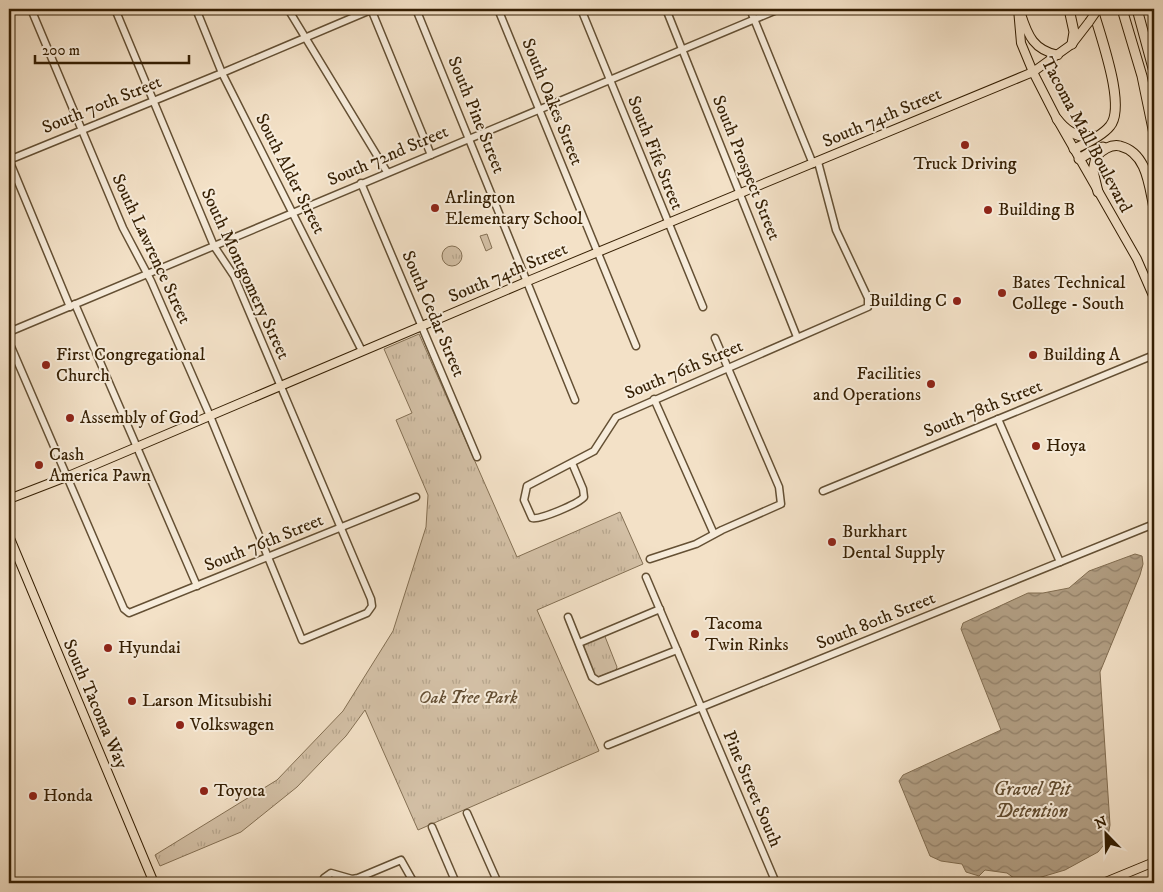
<svg xmlns="http://www.w3.org/2000/svg" width="1163" height="892" viewBox="0 0 1163 892" font-family="'IM FELL DW Pica',serif">
<defs>
<pattern id="park-tufts" width="24" height="20" patternUnits="userSpaceOnUse" patternTransform="scale(1.25)"><rect width="24" height="20" fill="#d3c0a6"/><path d="M3 7l-1-3M5 7V3M7 7l1-3M15 17l-1-3M17 17v-4M19 17l1-3" fill="none" stroke="#b6a58d"/></pattern>
<pattern id="water-waves" width="16" height="10" patternUnits="userSpaceOnUse" patternTransform="scale(1.25)"><rect width="16" height="10" fill="#b29f84"/><path d="M0 5q4-4 8 0t8 0" fill="none" stroke="#92816a"/></pattern>
</defs>
<rect width="100%" height="100%" fill="#f3e1c7"/>
<filter id="stains"><feTurbulence type="fractalNoise" baseFrequency=".004" numOctaves="4"/><feColorMatrix values="0 0 0 0 .2 0 0 0 0 .09 0 0 0 0 .02 0 0 0 .5 -.17"/></filter>
<radialGradient id="worn" r=".72"><stop offset=".6" stop-color="#630" stop-opacity="0"/><stop offset="1" stop-color="#630" stop-opacity=".3"/></radialGradient>
<path fill="#d3c0a6" stroke="#847054" d="M487,234L492,248L486,251L480,236Z"/>
<g fill="url(#park-tufts)" stroke="#847054">
<circle cx="452" cy="256" r="10"/>
<path d="M419,334L517,557L620,512L643,564L537,610L599,751L418,830L365,710L346,736L297,787L241,832L160,866L155,855L277,780L343,711L393,631L426,527L428,495L396,420L412,413L384,349Z"/>
<path d="M604,634L617,667L616,670L598,677L594,674L584,647V644Z"/>
</g>
<path fill="url(#water-waves)" stroke="#806c50" d="M1135,554L1142,556L1143,564L1140,575L1100,672L1110,825L1107,841L1098,852L1065,870L1028,881H1018L1007,873L985,870L979,876L966,872L962,864L941,861L930,856L899,781L903,775L1001,730L961,629L963,623L1028,593H1043L1069,588L1089,571Z"/>
<g fill="none" stroke-linecap="round" stroke-linejoin="round">
<g stroke="#645034" stroke-width="9">
<g id="minor">
<path d="M31,9L123,228L151,281L210,416L302,640L367,613L372,606L371,599L234,276L214,246L115,9"/>
<path d="M196,9L222,73L362,351"/>
<path d="M288,9L387,172"/>
<path d="M371,9L431,155"/>
<path d="M416,9L575,400"/>
<path d="M498,9L636,346"/>
<path d="M581,9L703,307"/>
<path d="M666,9L797,337"/>
<path d="M750,9L813,164"/>
<path d="M9,160L222,73L373,9"/>
<path d="M9,160L70,307"/>
<path d="M361,183L477,457"/>
<path d="M75,304L197,586"/>
<path d="M9,332L779,9"/>
<path d="M9,342L124,609L129,613L416,497"/>
<path d="M654,399L714,534"/>
<path d="M998,419L1060,562"/>
<path d="M572,463L583,489L584,497C578,504 540,520 532,518L524,500L527,486L594,451L616,417L868,307V298L836,230L818,162"/>
<path d="M823,491L1154,355"/>
<path d="M650,559L696,544L722,530L781,504L779,487L715,338"/>
<path d="M646,577L776,883"/>
<path d="M568,617L592,677L598,681L677,650"/>
<path d="M579,643L660,609"/>
<path d="M608,745L1154,524"/>
<path d="M467,813L498,883"/>
<path d="M432,827L456,883"/>
<path d="M322,883L324,878L331,873L352,879L358,878L401,860L414,883"/>
</g>
</g>
<g stroke="#351f03" stroke-width="10">
<g id="major">
<path d="M1018,9L1021,43L1033,72L1057,119L1137,259L1154,298"/>
<path d="M1021,14C1028,36 1034,50 1058,55"/>
<path d="M9,499L66,477L528,281L1033,72L1072,44L1089,22"/>
<path d="M9,536L154,883"/>
<path d="M1103,883L1154,862"/>
</g>
</g>
<g stroke="#351f03" stroke-width="11">
<g id="highway">
<path d="M1069,9L1074,32L1072,44"/>
<path d="M1122,9L1142,76L1154,134"/>
<path d="M1137,9L1154,72"/>
<path d="M1057,119C1066,131 1078,139 1094,136"/>
<path d="M1074,149C1085,144 1102,136 1110,126C1127,106 1099,33 1093,9"/>
<path d="M1079,159L1092,151L1103,147"/>
<path d="M1098,192L1093,171L1096,157C1101,150 1111,144 1120,146C1147,153 1149,185 1154,208"/>
</g>
</g>
<use href="#minor" stroke="#f7ecdb" stroke-width="6"/>
<use href="#major" stroke="#f3e1c7" stroke-width="8"/>
<use href="#highway" stroke="#f3e1c7" stroke-width="9"/>
<g stroke="#351f03" stroke-width="10" stroke-linecap="butt">
<path id="major-bridge" d="M1089,22L1098,9"/>
</g>
<use href="#major-bridge" stroke="#f3e1c7" stroke-width="8"/>
</g>
<g fill="#8f2418" stroke="#f7ecdb" stroke-width="2">
<circle cx="965" cy="145" r="5"/>
<circle cx="435" cy="208" r="5"/>
<circle cx="988" cy="210" r="5"/>
<circle cx="1002" cy="293" r="5"/>
<circle cx="957" cy="301" r="5"/>
<circle cx="1033" cy="355" r="5"/>
<circle cx="46" cy="365" r="5"/>
<circle cx="931" cy="384" r="5"/>
<circle cx="70" cy="418" r="5"/>
<circle cx="1036" cy="446" r="5"/>
<circle cx="39" cy="465" r="5"/>
<circle cx="832" cy="542" r="5"/>
<circle cx="695" cy="634" r="5"/>
<circle cx="108" cy="648" r="5"/>
<circle cx="132" cy="701" r="5"/>
<circle cx="180" cy="725" r="5"/>
<circle cx="204" cy="791" r="5"/>
<circle cx="33" cy="796" r="5"/>
</g>
<g text-anchor="middle" dominant-baseline="central" stroke-width="4" stroke-linejoin="round" paint-order="stroke">
<g font-size="18" fill="#351f03" stroke="#f7ecdb">
<text transform="translate(552 102) rotate(68)">South Oakes Street</text>
<text transform="translate(102 105) rotate(-22)">South 70th Street</text>
<text transform="translate(476 115) rotate(68)">South Pine Street</text>
<text transform="translate(882 118) rotate(-23)">South 74th Street</text>
<text transform="translate(1086 135) rotate(62)">Tacoma Mall Boulevard</text>
<text transform="translate(655 153) rotate(68)">South Fife Street</text>
<text transform="translate(388 156) rotate(-23)">South 72nd Street</text>
<text transform="translate(746 168) rotate(68)">South Prospect Street</text>
<text transform="translate(290 174) rotate(63)">South Alder Street</text>
<text transform="translate(151 249) rotate(65)">South Lawrence Street</text>
<text transform="translate(508 273) rotate(-23)">South 74th Street</text>
<text transform="translate(245 274) rotate(65)">South Montgomery Street</text>
<text transform="translate(433 314) rotate(67)">South Cedar Street</text>
<text transform="translate(684 370) rotate(-23)">South 76th Street</text>
<text transform="translate(983 409) rotate(-22)">South 78th Street</text>
<text transform="translate(264 543) rotate(-22)">South 76th Street</text>
<text transform="translate(876 621) rotate(-22)">South 80th Street</text>
<text transform="translate(95 704) rotate(67)">South Tacoma Way</text>
<text transform="translate(752 789) rotate(67)">Pine Street South</text>
</g>
<g font-size="18" fill="#351f03" stroke="#f7ecdb" text-anchor="start">
<text x="965" y="164" text-anchor="middle">Truck Driving</text>
<text x="445" y="198">Arlington<tspan x="445" dy="21">Elementary School</tspan></text>
<text x="998" y="210">Building B</text>
<text x="1012" y="283">Bates Technical<tspan x="1012" dy="21">College - South</tspan></text>
<text x="947" y="301" text-anchor="end">Building C</text>
<text x="56" y="355">First Congregational<tspan x="56" dy="21">Church</tspan></text>
<text x="1043" y="355">Building A</text>
<text x="921" y="374" text-anchor="end">Facilities<tspan x="921" dy="21">and Operations</tspan></text>
<text x="80" y="418">Assembly of God</text>
<text x="1046" y="446">Hoya</text>
<text x="49" y="455">Cash<tspan x="49" dy="21">America Pawn</tspan></text>
<text x="842" y="532">Burkhart<tspan x="842" dy="21">Dental Supply</tspan></text>
<text x="705" y="624">Tacoma<tspan x="705" dy="21">Twin Rinks</tspan></text>
<text x="118" y="648">Hyundai</text>
<text x="142" y="701">Larson Mitsubishi</text>
<text x="190" y="725">Volkswagen</text>
<text x="214" y="791">Toyota</text>
<text x="43" y="796">Honda</text>
</g>
<g font-size="18" font-style="italic" fill="#644f34" stroke="#f7ecdb">
<text x="468" y="698">Oak Tree Park</text>
</g>
<g font-size="19" font-style="italic" fill="#614c30" stroke="#f7ecdb">
<text x="1032" y="789">Gravel Pit<tspan x="1032" dy="22">Detention</tspan></text>
</g>
</g>
<rect width="1163" height="892" fill="none" stroke="#f3e1c7" stroke-width="30"/>
<rect x="10" y="10" width="1143" height="872" fill="none" stroke="#351f03" stroke-width="2.5"/>
<rect x="15" y="15" width="1133" height="862" fill="none" stroke="#351f03"/>
<g transform="translate(1106 834) rotate(337)" stroke="#f7ecdb" stroke-width="4" paint-order="stroke">
<path d="M0-4L9 19L0 12L-9 19Z" fill="#351f03"/>
<text y="-8" font-size="14" font-weight="bold" text-anchor="middle" fill="#351f03">N</text>
</g>
<path d="M35 55v8h154v-8" fill="none" stroke="#351f03" stroke-width="2.5"/>
<text x="42" y="55" font-size="15" fill="#351f03" stroke="#f7ecdb" stroke-width="4" paint-order="stroke">200 m</text>
<rect width="100%" height="100%" filter="url(#stains)"/>
<rect width="100%" height="100%" fill="url(#worn)"/>
</svg>
